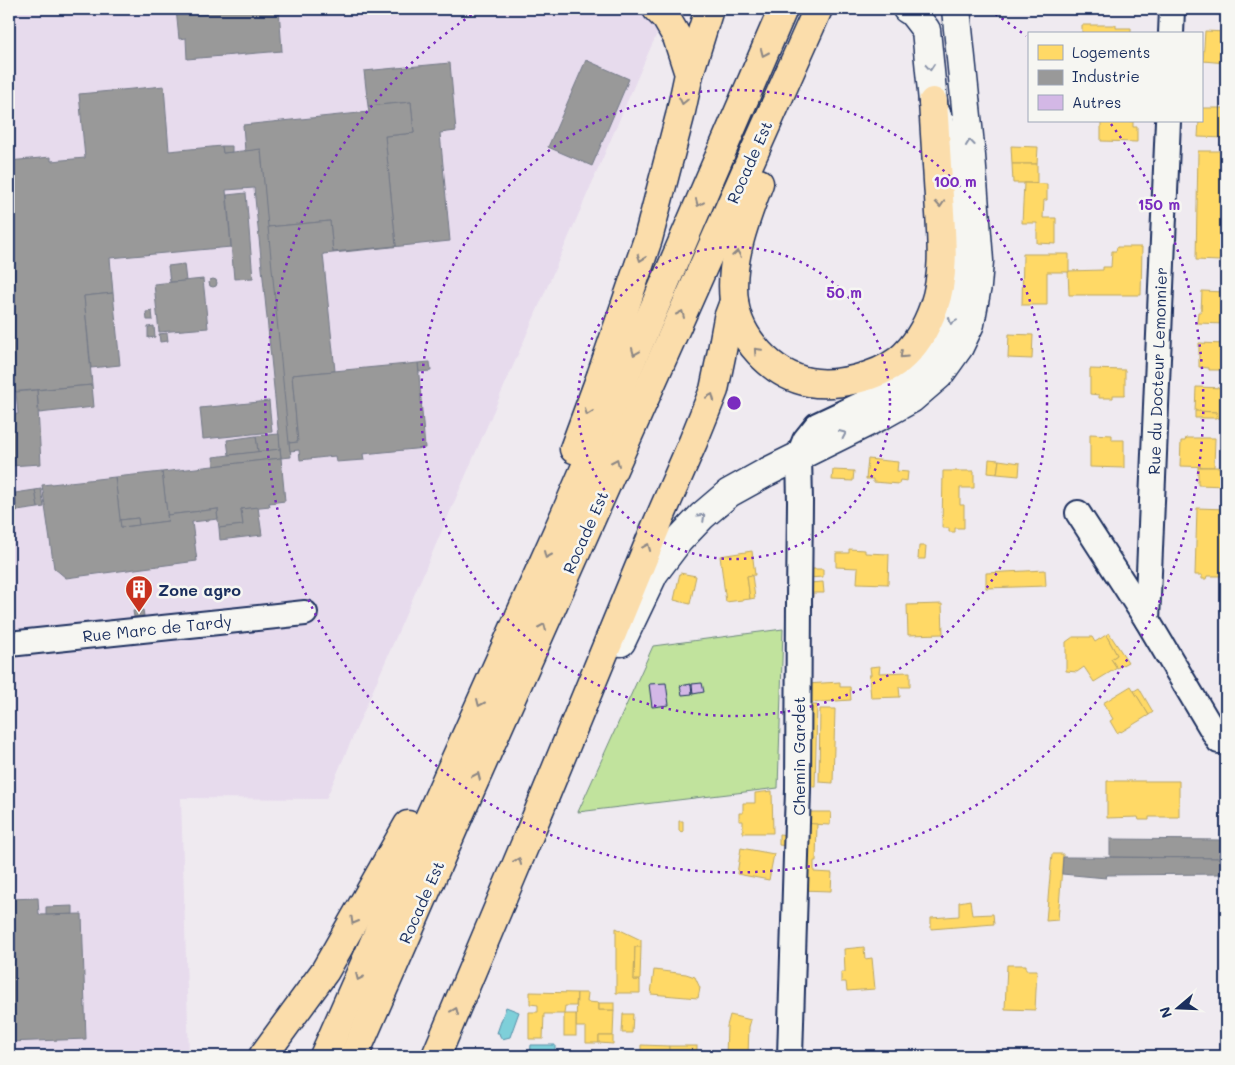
<svg xmlns="http://www.w3.org/2000/svg" width="1235" height="1065" viewBox="0 0 1235 1065" font-family="Mali,sans-serif">
<rect width="100%" height="100%" fill="#efeaf0"/>
<filter id="ink" filterUnits="userSpaceOnUse"><feTurbulence type="fractalNoise" baseFrequency=".02" numOctaves="2"/><feDisplacementMap in="SourceGraphic" scale="10" xChannelSelector="R" yChannelSelector="G"/><feConvolveMatrix kernelMatrix="1 2 1 2 8 2 1 2 1" color-interpolation-filters="sRGB"/></filter>
<g filter="url(#ink)">
<path fill="#e7dbed" d="M9,9H668L646,58L326,799L181,798L189,1056H9Z"/>
<path fill="#c1e39d" stroke="#6e897e" d="M783,629L778,788L578,812L653,646Z"/>
<g fill="#7ecfd9" stroke="#568fa8">
<path d="M506,1007L519,1012L510,1037L502,1039L500,1036L499,1033H497Z"/>
<path d="M531,1045H555V1056H530Z"/>
</g>
<g fill="#ffd966" stroke="#bba664">
<path d="M1082,25H1116V28H1131V34H1082Z"/>
<path d="M1205,31L1226,32V63L1203,61Z"/>
<path d="M1201,108H1226V138L1198,137L1199,121H1201Z"/>
<path d="M1101,121H1133V127H1137V142L1101,141Z"/>
<path d="M1011,146L1038,147L1037,164H1012Z"/>
<path d="M1198,151H1223L1220,261L1196,260Z"/>
<path d="M1012,164H1037V183H1013Z"/>
<path d="M1024,183L1047,184V200H1044L1043,218H1056V244L1037,243V223H1022Z"/>
<path d="M1117,247H1142L1141,295H1069L1068,271L1103,270V267H1111L1112,251H1116Z"/>
<path d="M1023,254H1069V272H1047V305H1022Z"/>
<path d="M1202,291L1225,292V324L1197,323L1198,312H1201Z"/>
<path d="M1009,334L1033,335L1032,359L1008,358Z"/>
<path d="M1199,343L1226,344V368H1222L1221,370H1209V368L1199,367Z"/>
<path d="M1090,369L1125,370V395H1113V398H1099V395L1090,394Z"/>
<path d="M1196,387L1226,388V418H1216L1217,412L1195,411Z"/>
<path d="M1195,411L1217,412L1216,418H1195Z"/>
<path d="M1090,434L1112,435V440H1124V468L1090,467Z"/>
<path d="M1186,438H1215L1214,467L1180,466L1181,441H1185Z"/>
<path d="M868,459L898,462L897,471L908,472L907,481L900,480L899,484L873,482V479H866Z"/>
<path d="M989,459L999,460L997,474L988,473Z"/>
<path d="M999,460L1020,463L1019,476L997,474Z"/>
<path d="M1198,467H1226V486L1198,485Z"/>
<path d="M833,470L854,471L853,481L832,480Z"/>
<path d="M943,471H974V488H960V505H964V528H955V532H949V528H942Z"/>
<path d="M1197,508L1226,509L1225,576H1207L1206,579H1202V575H1195Z"/>
<path d="M919,546H926L925,559H918Z"/>
<path d="M849,549L865,550V553L889,554L888,584L857,583L858,568L836,567V553H849Z"/>
<path d="M752,551L755,575L747,576L750,599L726,602L720,556Z"/>
<path d="M808,569H823V577L808,578Z"/>
<path d="M1045,570L1046,586L986,588V573Z"/>
<path d="M680,573L696,576L690,604L674,600Z"/>
<path d="M752,575L755,598L750,599L747,576Z"/>
<path d="M823,582L824,593H813V597H808V583Z"/>
<path d="M942,604L943,634L908,635L907,605Z"/>
<path d="M1109,633L1128,662L1117,668L1111,659L1117,655L1106,635Z"/>
<path d="M1106,635L1117,655L1111,659L1117,668L1094,682L1084,667L1077,672L1066,671V642L1073,637H1092L1095,642Z"/>
<path d="M880,666L879,673L910,672V687H899L900,697L871,698L869,675H871L870,667Z"/>
<path d="M840,682V687H850L851,700L806,703V684Z"/>
<path d="M1131,686L1149,715L1121,732L1120,731L1117,733L1110,721L1113,719L1103,703Z"/>
<path d="M1139,688L1153,712L1149,715L1134,691Z"/>
<path d="M806,705H817L815,787L804,786Z"/>
<path d="M820,709H835L833,783L819,782Z"/>
<path d="M1107,781H1179V817H1149V820H1139L1138,817L1107,818Z"/>
<path d="M772,791L773,833H743V821H739V813H743V803H755V793Z"/>
<path d="M810,812H831L830,825L810,824Z"/>
<path d="M679,821H683V832L679,831Z"/>
<path d="M803,823L817,824L816,861H814V872L832,873L831,891L799,890Z"/>
<path d="M779,834L788,835V846L779,845Z"/>
<path d="M741,848L774,854L769,880L737,874Z"/>
<path d="M1052,854H1063L1058,920L1046,921Z"/>
<path d="M970,900L972,915L993,914L994,924L931,929V918L959,916V902Z"/>
<path d="M616,928L641,940V947H635L634,980H640V993H616Z"/>
<path d="M635,947H641L640,980H634Z"/>
<path d="M864,947L865,959L872,958L875,989L847,991L846,982H841V972H845L844,949Z"/>
<path d="M1007,965H1026V970H1037L1035,1010L1005,1009Z"/>
<path d="M654,970L686,974L695,977L700,988L698,998L651,994Z"/>
<path d="M530,992L577,993L576,1006H565L564,1014H544L543,1039H529V1012H538V1005L530,1004Z"/>
<path d="M577,993H588L587,1002L599,1003V1010H614L613,1036H599V1043H586V1027H576Z"/>
<rect x="599" y="1003" width="15" height="7"/>
<rect x="564" y="1014" width="12" height="22"/>
<path d="M623,1014H633L632,1033H622Z"/>
<path d="M730,1015L751,1020L749,1027L748,1056H726L727,1026Z"/>
<path d="M599,1036H613V1044L599,1043Z"/>
<path d="M641,1045L669,1046V1056H641Z"/>
<rect x="669" y="1046" width="28" height="10"/>
</g>
<g fill="#999" stroke="#737987">
<path d="M176,9H279L282,51L187,59L186,38L179,39Z"/>
<path d="M586,60L629,79L592,166L548,147Z"/>
<path d="M450,63L456,131L440,133L450,241L333,253V252L396,246L385,136L414,133L411,102L368,106L364,71Z"/>
<path d="M164,86L169,151L222,146L223,153L261,149L291,457L281,458L254,188L226,190L231,247L110,258L113,293L84,296L92,385L9,392V161L51,157V161L85,158L79,94Z"/>
<path d="M411,102L414,133L385,136L396,246L333,252L330,221L268,227L261,149L245,151L243,125L369,112L368,106Z"/>
<path d="M222,146H232V152L223,153Z"/>
<path d="M246,193L253,278L234,279L227,195Z"/>
<path d="M330,221L333,253L323,254L335,371L292,375L298,442L289,443L268,227Z"/>
<path d="M184,264L186,281L170,282L168,266Z"/>
<circle cx="213" cy="283" r="4"/>
<path d="M203,279L208,328L159,332L154,284Z"/>
<path d="M113,293L120,365L91,368L84,296Z"/>
<path d="M152,311L153,320H147L146,312Z"/>
<path d="M154,326L155,337L148,338V327Z"/>
<path d="M167,333L168,341L160,342L159,334Z"/>
<path d="M430,362L431,371L419,372L418,363Z"/>
<path d="M418,363L425,448L363,454L364,460L336,462L335,456L300,460L299,450L290,451L289,443L298,442L292,375Z"/>
<path d="M92,385L94,407L39,413L37,390Z"/>
<path d="M37,390L41,464L9,466V415L18,414L16,392Z"/>
<path d="M269,401L272,432L203,439L200,408Z"/>
<path d="M279,434L280,449L258,452L256,436Z"/>
<path d="M256,436L258,452L229,455L227,440Z"/>
<path d="M280,449L281,458L214,466L213,457Z"/>
<path d="M281,458L285,501L269,503L270,506L241,509L243,525L219,528L217,513L218,512V509L167,515L162,472Z"/>
<path d="M162,472L168,521L139,525L138,518L120,520L115,477Z"/>
<path d="M115,477L121,527L168,521L167,515L218,509V512L217,513L218,519L192,522L197,561L66,578L54,568L42,485Z"/>
<path d="M41,489L44,507L38,508L35,490Z"/>
<path d="M35,490L38,508L17,511L15,493Z"/>
<path d="M15,493L17,511L9,512V494Z"/>
<path d="M258,507L262,535L220,540L219,528L243,525L241,509Z"/>
<path d="M138,518L139,525L121,527L120,520Z"/>
<path d="M143,610L144,616L134,617L133,611Z"/>
<path d="M1110,839L1221,840L1219,858L1110,857Z"/>
<path d="M1063,857L1226,858V875H1220V874L1107,875L1106,878L1062,874Z"/>
<path d="M38,898L39,915L82,914L86,1039L9,1042V899Z"/>
<path d="M73,906V914L46,915V907Z"/>
</g>
<g fill="#d3b8e6" stroke="#1b2f5e">
<path d="M666,683L669,705L652,707L649,684Z"/>
<path d="M702,683L704,692L693,694L692,684Z"/>
<path d="M691,684L692,694L682,695L680,686Z"/>
</g>
<g fill="none" stroke-linecap="round" stroke-linejoin="round">
<g stroke="#1b2f5e" stroke-width="28">
<g id="minor">
<path d="M1171,34L1172,9"/>
<path d="M1078,513L1147,620L1219,741"/>
<path d="M1147,620L1168,121"/>
<path d="M9,644L305,613"/>
<path d="M790,1056L798,789L799,601L800,502L799,455L805,440L817,425L864,403L895,387L913,377L937,350L953,323L960,296L964,263L957,180L949,142L938,113"/>
</g>
</g>
<g stroke="#1b2f5e" stroke-width="31">
<g id="tertiary">
<path d="M907,9L912,12L926,30L933,102"/>
<path d="M621,642L654,573L679,540L702,516L729,493L767,472L884,414L911,399L939,375L959,347L970,324L977,286L979,261L971,156L956,9"/>
</g>
</g>
<g stroke="#1b2f5e" stroke-width="31">
<path id="primary" d="M436,1056L529,835"/>
</g>
<g stroke="#1b2f5e" stroke-width="31">
<g id="trunk">
<path d="M689,74L709,9"/>
<path d="M759,183C745,220 729,261 734,301C738,338 772,375 809,382C836,387 877,377 899,360C916,346 927,326 934,306C946,272 941,233 939,197C937,166 935,134 933,102"/>
<path d="M574,449L601,376L648,239L680,116L689,74L677,37L666,18L657,9"/>
<path d="M529,835L655,529L693,442L714,390L721,356L728,318L734,302"/>
<path d="M263,1056L325,971L408,825"/>
<path d="M324,1056L431,814L567,510L783,9"/>
<path d="M354,1056L457,820L818,9"/>
</g>
</g>
<use href="#minor" stroke="#f6f6f2" stroke-width="24"/>
<use href="#tertiary" stroke="#f6f6f2" stroke-width="28"/>
<use href="#primary" stroke="#fbddab" stroke-width="28"/>
<use href="#trunk" stroke="#fbddab" stroke-width="28"/>
</g>
<defs><path id="oneway-chevron" d="M-2-3.5L2.5 0L-2 3.5" fill="none" stroke-width="1.6" stroke-linecap="round" stroke-linejoin="round" transform="scale(1.25)"/></defs>
<g stroke="#8b8684">
<use href="#oneway-chevron" transform="translate(764 53) rotate(114)"/>
<use href="#oneway-chevron" transform="translate(683 101) rotate(102)"/>
<use href="#oneway-chevron" transform="translate(699 203) rotate(113)"/>
<use href="#oneway-chevron" transform="translate(940 204) rotate(87)"/>
<use href="#oneway-chevron" transform="translate(737 254) rotate(-81)"/>
<use href="#oneway-chevron" transform="translate(641 258) rotate(109)"/>
<use href="#oneway-chevron" transform="translate(681 314) rotate(-66)"/>
<use href="#oneway-chevron" transform="translate(757 351) rotate(-133)"/>
<use href="#oneway-chevron" transform="translate(635 352) rotate(113)"/>
<use href="#oneway-chevron" transform="translate(903 355) rotate(137)"/>
<use href="#oneway-chevron" transform="translate(711 397) rotate(-68)"/>
<use href="#oneway-chevron" transform="translate(588 412) rotate(110)"/>
<use href="#oneway-chevron" transform="translate(616 462) rotate(-66)"/>
<use href="#oneway-chevron" transform="translate(647 547) rotate(-68)"/>
<use href="#oneway-chevron" transform="translate(547 555) rotate(114)"/>
<use href="#oneway-chevron" transform="translate(543 627) rotate(-66)"/>
<use href="#oneway-chevron" transform="translate(480 703) rotate(114)"/>
<use href="#oneway-chevron" transform="translate(477 776) rotate(-66)"/>
<use href="#oneway-chevron" transform="translate(518 861) rotate(-67)"/>
<use href="#oneway-chevron" transform="translate(354 921) rotate(120)"/>
<use href="#oneway-chevron" transform="translate(359 977) rotate(114)"/>
<use href="#oneway-chevron" transform="translate(455 1011) rotate(-67)"/>
</g>
<g stroke="#8892a8">
<use href="#oneway-chevron" transform="translate(930 67) rotate(85)"/>
<use href="#oneway-chevron" transform="translate(970 143) rotate(-96)"/>
<use href="#oneway-chevron" transform="translate(952 321) rotate(111)"/>
<use href="#oneway-chevron" transform="translate(843 434) rotate(-25)"/>
<use href="#oneway-chevron" transform="translate(702 517) rotate(-44)"/>
</g>
</g>
<g fill="none" stroke="#7b2cbf" stroke-width="2.5" stroke-dasharray="2.5 5">
<circle cx="734" cy="403" r="156"/>
<circle cx="734" cy="403" r="313"/>
<path d="M989 10A469 469 0 0 1 1026 36M1111 124A469 469 0 1 1 479 10"/>
</g>
<defs>
<g id="building-pin" transform="scale(1.4375)"><path d="M0 17L-7.5 6A9.5 9.5 0 1 1 7.5 6Z" fill="#c8321e" stroke="#f6f6f2"/><path d="M-4-6H4V6H1V3H-1V6H-4ZM-2.5-4.3h1.7v1.8h-1.7ZM.8-4.3h1.7v1.8H.8ZM-2.5-1h1.7V.8h-1.7ZM.8-1h1.7V.8H.8Z" fill="#fff"/></g>
</defs>
<g fill-rule="evenodd">
<use href="#building-pin" x="139" y="589"/>
</g>
<g text-anchor="middle" dominant-baseline="central" stroke-width="5" stroke-linejoin="round" paint-order="stroke">
<g font-size="16" fill="#1b2f5e" stroke="#f6f6f2">
<text transform="translate(749 162) rotate(-66)">Rocade Est</text>
<text transform="translate(1157 371) rotate(-88)">Rue du Docteur Lemonnier</text>
<text transform="translate(585 532) rotate(-66)">Rocade Est</text>
<text transform="translate(157 628) rotate(-6)">Rue Marc de Tardy</text>
<text transform="translate(798 756) rotate(-90)">Chemin Gardet</text>
<text transform="translate(421 902) rotate(-66)">Rocade Est</text>
</g>
<g font-size="16" font-weight="bold" fill="#1b2f5e" stroke="#f6f6f2" text-anchor="start">
<text x="158" y="589">Zone agro</text>
</g>
</g>
<circle cx="734" cy="403" r="8" fill="#7b2cbf" stroke="#f6f6f2" stroke-width="2.5"/>
<g font-size="15" text-anchor="middle" font-weight="bold" fill="#7b2cbf" stroke="#f6f6f2" stroke-width="5" stroke-linejoin="round" paint-order="stroke">
<text x="955" y="187">100 m</text>
<text x="1159" y="210">150 m</text>
<text x="844" y="298">50 m</text>
</g>
<rect width="1235" height="1065" fill="none" stroke="#f6f6f2" stroke-width="30"/>
<rect x="15" y="15" width="1205" height="1035" fill="none" stroke="#1b2f5e" stroke-width="2" filter="url(#ink)"/>
<rect x="1028" y="32" width="175" height="90" fill="#f6f6f2" stroke="#9ea6b7"/>
<rect x="1038" y="45" width="25" height="15" fill="#ffd966" stroke="#9ea6b7"/>
<text x="1072" y="58" font-size="15" fill="#1b2f5e">Logements</text>
<rect x="1038" y="70" width="25" height="15" fill="#999999" stroke="#9ea6b7"/>
<text x="1072" y="82" font-size="15" fill="#1b2f5e">Industrie</text>
<rect x="1038" y="95" width="25" height="15" fill="#d3b8e6" stroke="#9ea6b7"/>
<text x="1072" y="108" font-size="15" fill="#1b2f5e">Autres</text>
<g transform="translate(1178 1008) rotate(251)" stroke="#f6f6f2" stroke-width="4" paint-order="stroke">
<path d="M0-4L9 19L0 12L-9 19Z" fill="#1b2f5e"/>
<text y="-8" font-size="14" font-weight="bold" text-anchor="middle" fill="#1b2f5e">N</text>
</g>
</svg>
